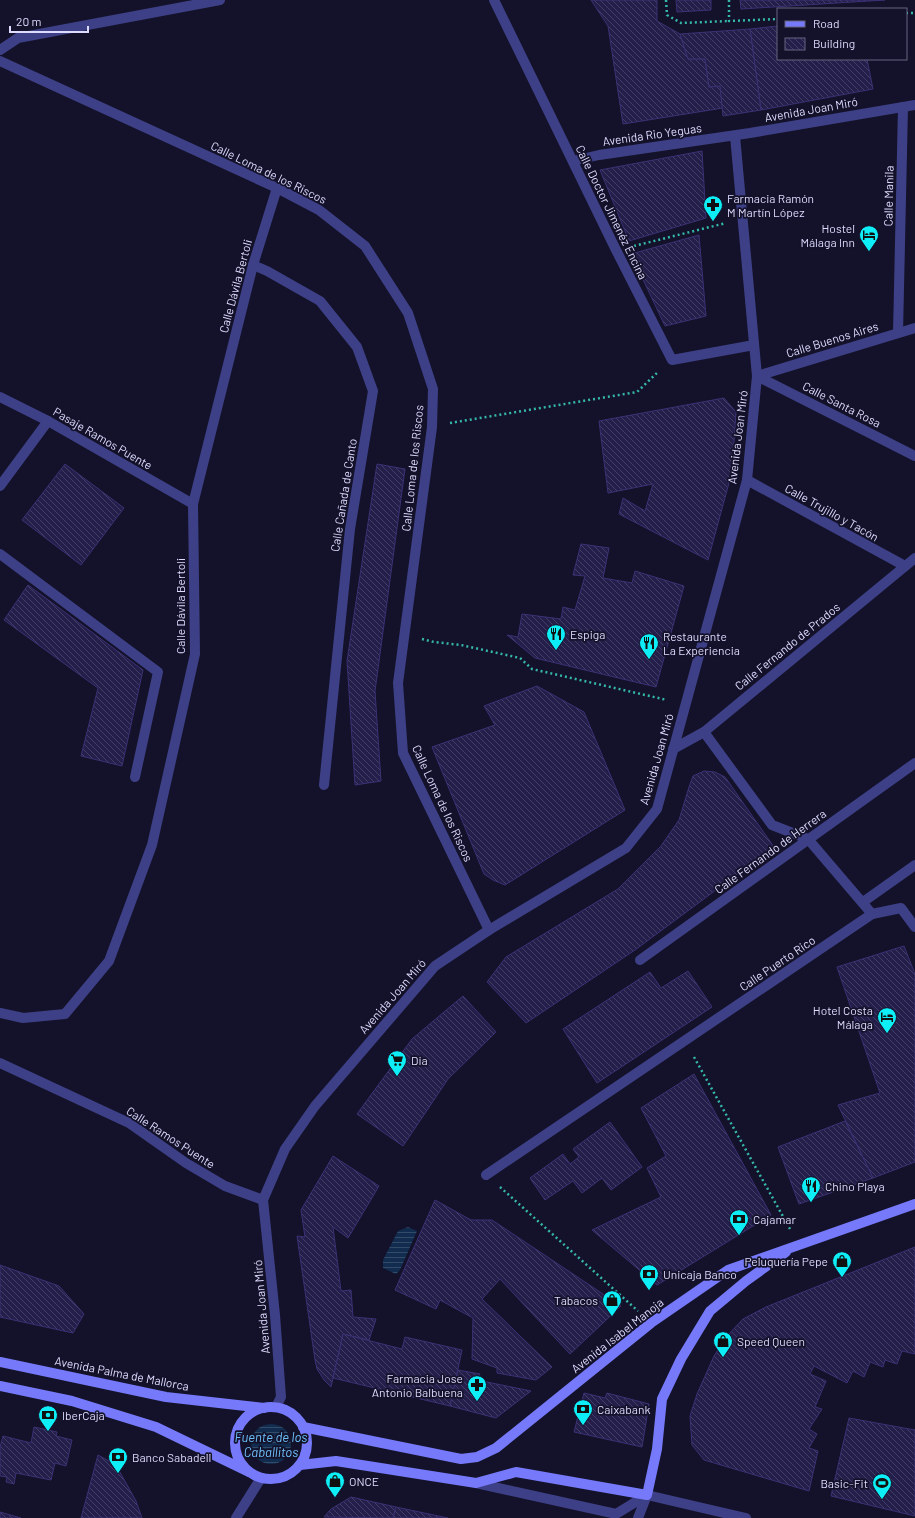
<svg xmlns="http://www.w3.org/2000/svg" width="915" height="1518" viewBox="0 0 915 1518" font-family="Barlow,sans-serif">
<defs>
<pattern id="water-rules" width="6" height="5" patternUnits="userSpaceOnUse"><rect width="6" height="5" fill="#112c4e"/><path d="M0 2.5h6" fill="none" stroke="#334a69"/></pattern>
<pattern id="building-back-hatch" width="6" height="6" patternUnits="userSpaceOnUse"><rect width="6" height="6" fill="#241e4a"/><path d="M-1 5l2 2M0 0l6 6M5-1l2 2" fill="none" stroke="#433e65"/></pattern>
</defs>
<rect width="100%" height="100%" fill="#14122a"/>
<g fill="url(#water-rules)">
<path d="M408,1227L417,1231L400,1270L396,1274L383,1268V1260L398,1231Z"/>
<circle cx="271" cy="1444" r="20"/>
</g>
<g fill="url(#building-back-hatch)" stroke="#3b3175">
<path d="M591,0H657V21L680,34L688,59H705L709,87L720,86L723,108L623,124L608,26Z"/>
<path d="M676,0H711V10L677,12Z"/>
<path d="M740,0H885L741,9Z"/>
<path d="M778,26V59H867L873,89L761,110L750,29Z"/>
<path d="M750,29L761,110L723,116L720,86L709,87L705,59H688L680,34Z"/>
<path d="M702,151L706,218L629,241L600,170Z"/>
<path d="M699,235L706,316L665,326L631,254Z"/>
<path d="M724,398L736,412L732,472L708,560L619,514L623,498L645,511L653,484L608,493L599,421Z"/>
<path d="M65,464L124,508L81,565L22,520Z"/>
<path d="M377,464L405,469L375,691L381,781L355,785L347,661Z"/>
<path d="M581,544L609,548L603,578L632,583L635,571L684,586L656,687L535,658L507,635L518,637L522,614L561,619L563,607L575,610L585,576L573,575Z"/>
<path d="M28,585L143,670L122,766L81,756L98,688L4,620Z"/>
<path d="M537,686L584,712L625,810L505,885L493,880L484,874L432,747L495,725L484,706Z"/>
<path d="M704,771L715,772L725,777L774,847L635,950L526,1023L487,982L506,957L618,889L661,846L679,820L689,787L693,776Z"/>
<path d="M904,946L915,974V1162L873,1178L838,1105L880,1093L837,967Z"/>
<path d="M688,971L712,1007L597,1083L563,1029L650,972L661,988Z"/>
<path d="M463,996L496,1032L448,1079L403,1146L357,1114L412,1039Z"/>
<path d="M694,1074L771,1215L657,1285L592,1230L661,1197L647,1168L666,1156L641,1108Z"/>
<path d="M845,1121L873,1178L799,1204L778,1147Z"/>
<path d="M610,1122L642,1167L611,1190L602,1178L582,1193L573,1181L545,1200L530,1178L563,1154L570,1164L579,1157L573,1149Z"/>
<path d="M333,1156L379,1186L348,1238L333,1227L341,1291L351,1290L353,1317L376,1319L369,1340L343,1334L331,1387L324,1380L317,1369L315,1360L297,1236L305,1237L301,1210Z"/>
<path d="M435,1200L471,1220H492L621,1306L570,1354L500,1279L482,1299L552,1367L536,1380L497,1373V1368L472,1359L473,1318L440,1300L436,1309L395,1290Z"/>
<path d="M915,1247V1354L902,1351L897,1364L885,1360L883,1367L870,1362L864,1377L853,1371L847,1383L814,1366L810,1374L826,1381L815,1407L822,1409L809,1429L817,1434L809,1448L818,1451L809,1491L704,1460L692,1445L690,1416L697,1394L714,1356L727,1336L743,1319L766,1307Z"/>
<path d="M0,1265L59,1286L84,1314L73,1333L0,1317Z"/>
<path d="M343,1334L402,1349L405,1337L462,1350L450,1406L333,1378Z"/>
<path d="M458,1370L480,1374L477,1380L531,1391L496,1418L450,1406Z"/>
<path d="M584,1393L605,1398L607,1393L649,1404L642,1447L574,1432Z"/>
<path d="M849,1418L915,1430V1516L831,1496Z"/>
<path d="M34,1427L57,1432L56,1436L72,1440L66,1466L55,1463L51,1480L16,1473L14,1484L6,1482L7,1477L0,1476V1447L3,1436L31,1443Z"/>
<path d="M98,1455L116,1465L136,1501L142,1518H81Z"/>
<path d="M351,1497L396,1507L393,1518L324,1517L331,1509Z"/>
<path d="M396,1507L448,1518H393Z"/>
<path d="M0,1512L21,1518H0Z"/>
</g>
<g fill="none" stroke-linecap="round" stroke-linejoin="round">
<g stroke="#35b8a9" stroke-width="2.5" stroke-dasharray="2 3" stroke-linecap="butt">
<path d="M666,0L667,15L681,23L729,21"/>
<path d="M729,0V21L778,19"/>
<path d="M906,13H915"/>
<path d="M634,246L726,223"/>
<path d="M450,423L637,392L658,372"/>
<path d="M422,639L434,642L461,645L520,658L532,669L667,700"/>
<path d="M694,1057L790,1229"/>
<path d="M500,1187L638,1311"/>
</g>
<g stroke="#3e4087" stroke-width="10">
<path d="M0,554L158,672L135,777"/>
<path d="M872,914L901,908L915,927"/>
</g>
<g stroke="#3e4087" stroke-width="10">
<path d="M494,0L616,250L672,360L754,345"/>
<path d="M0,50L18,38L220,0"/>
<path d="M0,61L277,188L319,210L365,246L408,313L433,389L432,427L398,683L403,753L489,930"/>
<path d="M573,161L599,155L750,133L915,105"/>
<path d="M253,265L267,271L320,301L357,347L373,391L350,529L324,785"/>
<path d="M898,333L903,107"/>
<path d="M757,376L915,456"/>
<path d="M757,376L915,328"/>
<path d="M0,397L48,421L193,504"/>
<path d="M747,480L905,566"/>
<path d="M0,486L48,421"/>
<path d="M673,749L704,732L915,558"/>
<path d="M863,902L915,865"/>
<path d="M640,960L915,763"/>
<path d="M0,1013L23,1018L65,1014L109,961L152,845L195,654L193,504L253,265L277,188"/>
<path d="M0,1063L129,1123L186,1163L225,1186L263,1200"/>
<path d="M486,1175L872,914L808,839L772,825L704,732"/>
<path d="M276,1407L281,1397L275,1315L263,1200L285,1149L315,1106L435,966L489,930L626,848L657,809L747,480L757,376L735,136"/>
<path d="M476,1483L616,1514L647,1495L746,1518"/>
<path d="M236,1518L261,1478"/>
<path d="M638,1518L647,1495"/>
</g>
<g stroke="#767afa" stroke-width="10">
<path d="M0,1362L166,1397L264,1408"/>
<path d="M0,1386L72,1401L156,1427L249,1472"/>
<circle cx="271" cy="1443" r="36"/>
<path d="M303,1427L461,1459L477,1457L496,1448L651,1323L728,1270L915,1204"/>
<path d="M300,1465L336,1461L476,1483L516,1472L647,1495L657,1449L662,1399L681,1359L710,1311L746,1281L786,1252"/>
</g>
</g>
<defs>
<g id="pharmacy-pin" transform="scale(1)"><path d="M0 17L-7.5 6A9.5 9.5 0 1 1 7.5 6Z" fill="#0eeef7" stroke="#14122a"/><path d="M-2-6h4v4h4v4h-4v4h-4v-4h-4v-4h4Z" fill="#111"/></g>
<g id="hotel-pin" transform="scale(1)"><path d="M0 17L-7.5 6A9.5 9.5 0 1 1 7.5 6Z" fill="#0eeef7" stroke="#14122a"/><path d="M-6-4.5h1.5V1H6V5H4.5V3h-9V5H-6ZM-4 0a1.8 1.8 0 1 1 3.6 0ZM.5 0V-2.5h3Q6-2.5 6 0Z" fill="#111"/></g>
<g id="restaurant-pin" transform="scale(1)"><path d="M0 17L-7.5 6A9.5 9.5 0 1 1 7.5 6Z" fill="#0eeef7" stroke="#14122a"/><path d="M-5-6h1v4h1v-4h1v4h1v-4h1v5L-1.5 .5V6h-2V.5L-5-1ZM5-6V6H3V1.5H1.5Q1.5-4 5-6Z" fill="#111"/></g>
<g id="supermarket-pin" transform="scale(1)"><path d="M0 17L-7.5 6A9.5 9.5 0 1 1 7.5 6Z" fill="#0eeef7" stroke="#14122a"/><path d="M-6-5.5h2.5l.6 2H6L4.5 2H-2.5L-4.4-4H-6ZM-1.5 3.2a1.3 1.3 0 1 0 .1 0ZM3 3.2a1.3 1.3 0 1 0 .1 0Z" fill="#111"/></g>
<g id="bank-pin" transform="scale(1)"><path d="M0 17L-7.5 6A9.5 9.5 0 1 1 7.5 6Z" fill="#0eeef7" stroke="#14122a"/><path d="M-6-4H6V4H-6ZM0-2.3a2.3 2.3 0 1 0 0 4.6a2.3 2.3 0 1 0 0-4.6Z" fill="#111"/></g>
<g id="shop-pin" transform="scale(1)"><path d="M0 17L-7.5 6A9.5 9.5 0 1 1 7.5 6Z" fill="#0eeef7" stroke="#14122a"/><path d="M-5-2.5h2.3a2.7 3.5 0 0 1 5.4 0H5L5.5 6h-11ZM-1.5-2.5h3a1.5 2.3 0 0 0-3 0Z" fill="#111"/></g>
<g id="stadium-pin" transform="scale(1)"><path d="M0 17L-7.5 6A9.5 9.5 0 1 1 7.5 6Z" fill="#0eeef7" stroke="#14122a"/><path d="M0-5a6.5 5 0 1 0 0 10a6.5 5 0 1 0 0-10ZM-3.5-1.8h7v3.6h-7Z" fill="#111"/></g>
</defs>
<g fill-rule="evenodd">
<use href="#pharmacy-pin" x="713" y="205"/>
<use href="#hotel-pin" x="869" y="235"/>
<use href="#restaurant-pin" x="556" y="634"/>
<use href="#restaurant-pin" x="649" y="643"/>
<use href="#hotel-pin" x="887" y="1017"/>
<use href="#supermarket-pin" x="397" y="1060"/>
<use href="#restaurant-pin" x="811" y="1186"/>
<use href="#bank-pin" x="739" y="1219"/>
<use href="#shop-pin" x="842" y="1261"/>
<use href="#bank-pin" x="649" y="1274"/>
<use href="#shop-pin" x="612" y="1300"/>
<use href="#shop-pin" x="723" y="1341"/>
<use href="#pharmacy-pin" x="477" y="1385"/>
<use href="#bank-pin" x="583" y="1409"/>
<use href="#bank-pin" x="48" y="1415"/>
<use href="#bank-pin" x="118" y="1457"/>
<use href="#shop-pin" x="335" y="1481"/>
<use href="#stadium-pin" x="882" y="1483"/>
</g>
<g text-anchor="middle" dominant-baseline="central" stroke-width="3.5" stroke-linejoin="round" paint-order="stroke">
<g font-size="12" fill="#dddbfe" stroke="#14122a">
<text transform="translate(811 109) rotate(-10)">Avenida Joan Miró</text>
<text transform="translate(652 134) rotate(-8)">Avenida Rio Yeguas</text>
<text transform="translate(269 172) rotate(26)">Calle Loma de los Riscos</text>
<text transform="translate(888 196) rotate(-89)">Calle Manila</text>
<text transform="translate(612 212) rotate(64)">Calle Doctor Jimenéz Encina</text>
<text transform="translate(235 286) rotate(-75)">Calle Dávila Bertoli</text>
<text transform="translate(832 339) rotate(-17)">Calle Buenos Aires</text>
<text transform="translate(842 404) rotate(27)">Calle Santa Rosa</text>
<text transform="translate(737 437) rotate(-83)">Avenida Joan Miró</text>
<text transform="translate(103 438) rotate(30)">Pasaje Ramos Puente</text>
<text transform="translate(412 468) rotate(-84)">Calle Loma de los Riscos</text>
<text transform="translate(343 495) rotate(-81)">Calle Cañada de Canto</text>
<text transform="translate(832 512) rotate(29)">Calle Trujillo y Tacón</text>
<text transform="translate(180 606) rotate(-90)">Calle Dávila Bertoli</text>
<text transform="translate(787 646) rotate(-39)">Calle Fernando de Prados</text>
<text transform="translate(656 759) rotate(-74)">Avenida Joan Miró</text>
<text transform="translate(443 803) rotate(65)">Calle Loma de los Riscos</text>
<text transform="translate(770 851) rotate(-36)">Calle Fernando de Herrera</text>
<text transform="translate(777 963) rotate(-34)">Calle Puerto Rico</text>
<text transform="translate(392 996) rotate(-49)">Avenida Joan Miró</text>
<text transform="translate(171 1137) rotate(33)">Calle Ramos Puente</text>
<text transform="translate(261 1307) rotate(-95)">Avenida Joan Miró</text>
<text transform="translate(617 1335) rotate(-38)">Avenida Isabel Manoja</text>
<text transform="translate(122 1373) rotate(11)">Avenida Palma de Mallorca</text>
</g>
<g font-size="12" fill="#dddbfe" stroke="#14122a" text-anchor="start">
<text x="727" y="198">Farmacia Ramón<tspan x="727" dy="14">M Martín López</tspan></text>
<text x="855" y="228" text-anchor="end">Hostel<tspan x="855" dy="14">Málaga Inn</tspan></text>
<text x="570" y="634">Espiga</text>
<text x="663" y="636">Restaurante<tspan x="663" dy="14">La Experiencia</tspan></text>
<text x="873" y="1010" text-anchor="end">Hotel Costa<tspan x="873" dy="14">Málaga</tspan></text>
<text x="411" y="1060">Dia</text>
<text x="825" y="1186">Chino Playa</text>
<text x="753" y="1219">Cajamar</text>
<text x="828" y="1261" text-anchor="end">Peluquería Pepe</text>
<text x="663" y="1274">Unicaja Banco</text>
<text x="598" y="1300" text-anchor="end">Tabacos</text>
<text x="737" y="1341">Speed Queen</text>
<text x="463" y="1378" text-anchor="end">Farmacia Jose<tspan x="463" dy="14">Antonio Balbuena</tspan></text>
<text x="597" y="1409">Caixabank</text>
<text x="62" y="1415">IberCaja</text>
<text x="132" y="1457">Banco Sabadell</text>
<text x="349" y="1481">ONCE</text>
<text x="868" y="1483" text-anchor="end">Basic-Fit</text>
</g>
<g font-size="13" font-style="italic" fill="#6dc1fa" stroke="#14122a">
<text x="271" y="1437">Fuente de los<tspan x="271" dy="15">Caballitos</tspan></text>
</g>
</g>
<rect x="777" y="8" width="130" height="52" fill="#14122a" stroke="#64627f"/>
<rect x="785" y="21" width="20" height="6" fill="#767afa" stroke="#64627f"/>
<text x="813" y="28" font-size="12" fill="#dddbfe">Road</text>
<rect x="785" y="38" width="20" height="12" fill="url(#building-back-hatch)" stroke="#64627f"/>
<text x="813" y="48" font-size="12" fill="#dddbfe">Building</text>
<path d="M10 26v6h78v-6" fill="none" stroke="#dddbfe" stroke-width="2"/>
<text x="16" y="26" font-size="12" fill="#dddbfe" stroke="#14122a" stroke-width="3" paint-order="stroke">20 m</text>
</svg>
